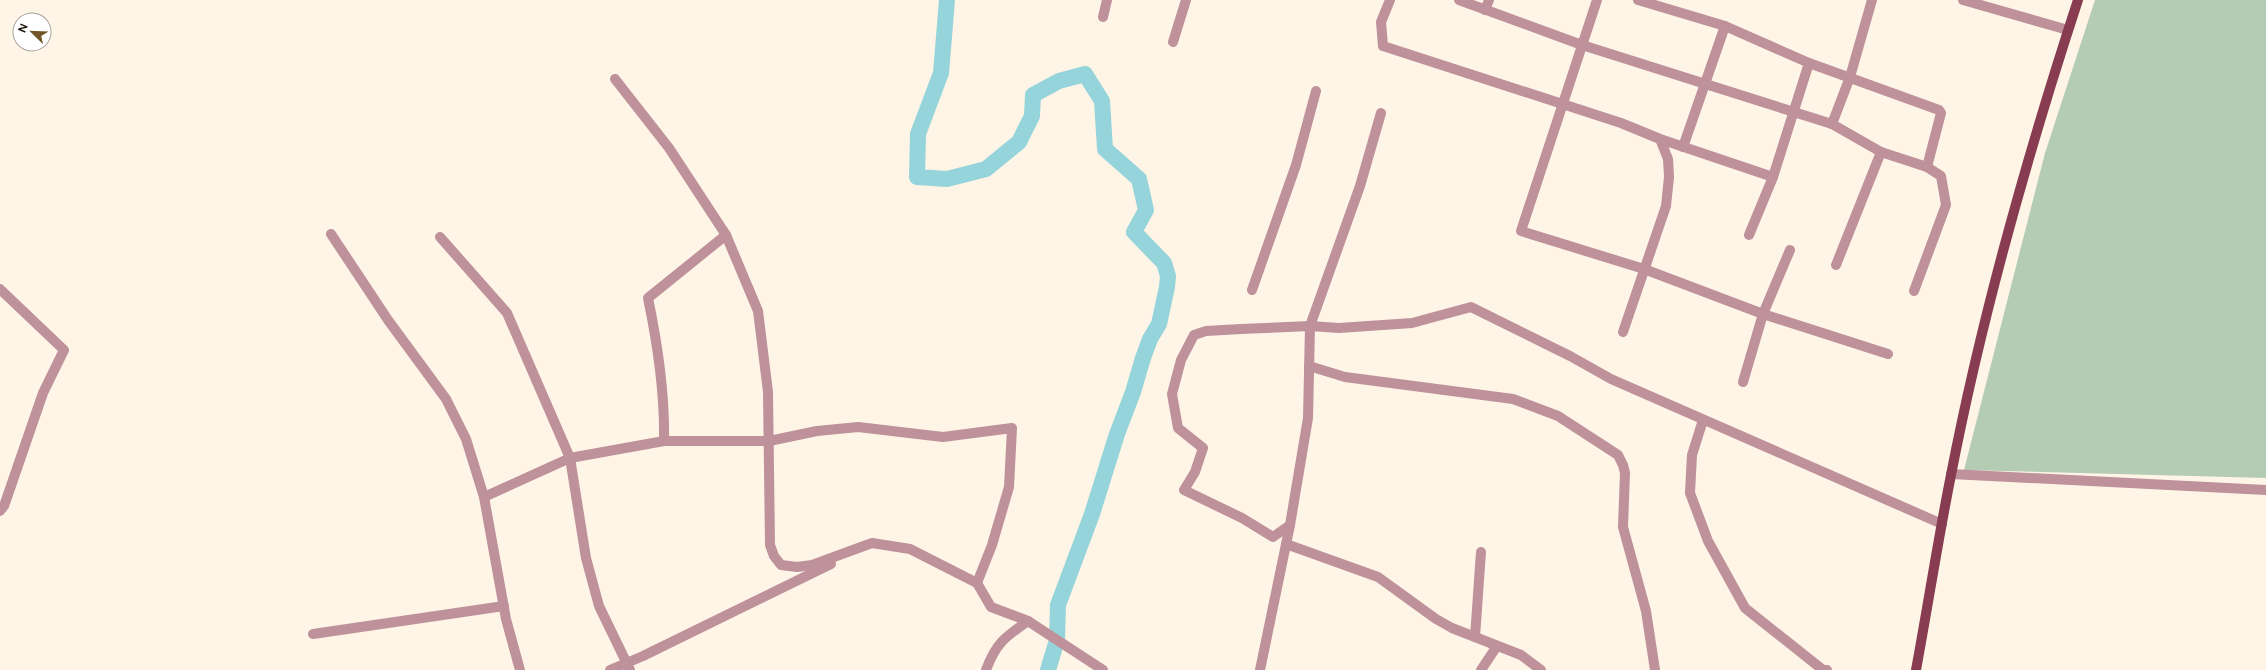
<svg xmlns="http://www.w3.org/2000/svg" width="2266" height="670" viewBox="0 0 2266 670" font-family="Figtree,sans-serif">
<rect width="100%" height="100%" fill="#fef5e6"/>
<path fill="#b4ccb4" d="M2095,0H2266V478L1964,470L2045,153Z"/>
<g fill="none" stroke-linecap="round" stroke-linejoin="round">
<path stroke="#95d4da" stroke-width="16" d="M947,0L941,73L918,134L917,177L947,179L986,169L1019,142L1032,116L1033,95L1059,81L1085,74L1102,101L1105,149L1139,179L1146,210L1134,232L1164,263L1168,276L1167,287L1159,324L1150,339L1143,358L1133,392L1117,434L1092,514L1058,605L1057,640L1048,670"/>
<g stroke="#be919b" stroke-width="10">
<path d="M1390,0L1381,22L1383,46L1621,123L1660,139L1773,177"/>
<path d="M1459,0L1582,45L1832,124L1881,152L1927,167L1941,176L1946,205L1914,291"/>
<path d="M1597,0L1521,231L1644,269L1763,314L1888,354"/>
<path d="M1638,0L1725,26L1809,63L1939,110L1941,113L1927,167"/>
<path d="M1963,0L2068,30"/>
<path d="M1485,10L1489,0"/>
<path d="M1103,17L1107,0"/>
<path d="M1173,42L1186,0"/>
<path d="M615,79L669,148L726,235L758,311L768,392L770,545L774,556L781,565L797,567L812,565L872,543L910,549L977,583L991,607L1028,621"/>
<path d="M1832,124L1850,77L1872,0"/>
<path d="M1683,147L1725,26"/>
<path d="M331,234L388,320L446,399L466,439L484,497L506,619L520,670"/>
<path d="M1749,235L1773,177L1809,63"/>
<path d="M440,237L507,313L570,458L586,558L599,606L630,670"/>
<path d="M1836,265L1881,152"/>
<path d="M0,289L64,350L43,393L4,506L0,511"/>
<path d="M1252,290L1296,165L1316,91"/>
<path d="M1623,332L1666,206L1669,177L1668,159L1660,139"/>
<path d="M1309,366L1345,377L1513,399L1558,416L1618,455L1623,465L1625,473L1623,527L1646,611L1655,670"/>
<path d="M1743,382L1763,314L1790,250"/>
<path d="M1703,420L1692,455L1690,493L1708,541L1745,608L1823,670H1827"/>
<path d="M664,441C665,392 658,346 648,298L726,235"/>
<path d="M1951,474L2266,490"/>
<path d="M484,497L570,458L664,441H769L817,431L858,427L943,437L1012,428L1009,487L992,545L977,583"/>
<path d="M1290,525L1273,537L1242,518L1184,490L1195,472L1203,448L1178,428L1172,394L1181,360L1194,335L1206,331L1241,329L1310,326L1339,328L1412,323L1471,307L1570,356L1611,379L1942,524"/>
<path d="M1286,544L1378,577L1436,619L1452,628L1521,655L1541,670"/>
<path d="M313,634L504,606"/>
<path d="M1475,637L1481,552"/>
<path d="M610,670L643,656L831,564"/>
<path d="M986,670C996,643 1005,637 1028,621L1103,670"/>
<path d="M1260,670L1290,525L1308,418L1310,326L1360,186L1381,113"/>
<path d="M1481,670L1497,646"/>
</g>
<path stroke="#883c51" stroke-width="10" d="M1916,670C1928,605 1938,540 1951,475C1982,315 2027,156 2078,0"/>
</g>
<g transform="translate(32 32) rotate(293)"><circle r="19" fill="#ffffff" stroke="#a4a29e"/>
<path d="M0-3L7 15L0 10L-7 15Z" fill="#705627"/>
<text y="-6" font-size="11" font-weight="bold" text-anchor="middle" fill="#1b160d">N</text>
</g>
</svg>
